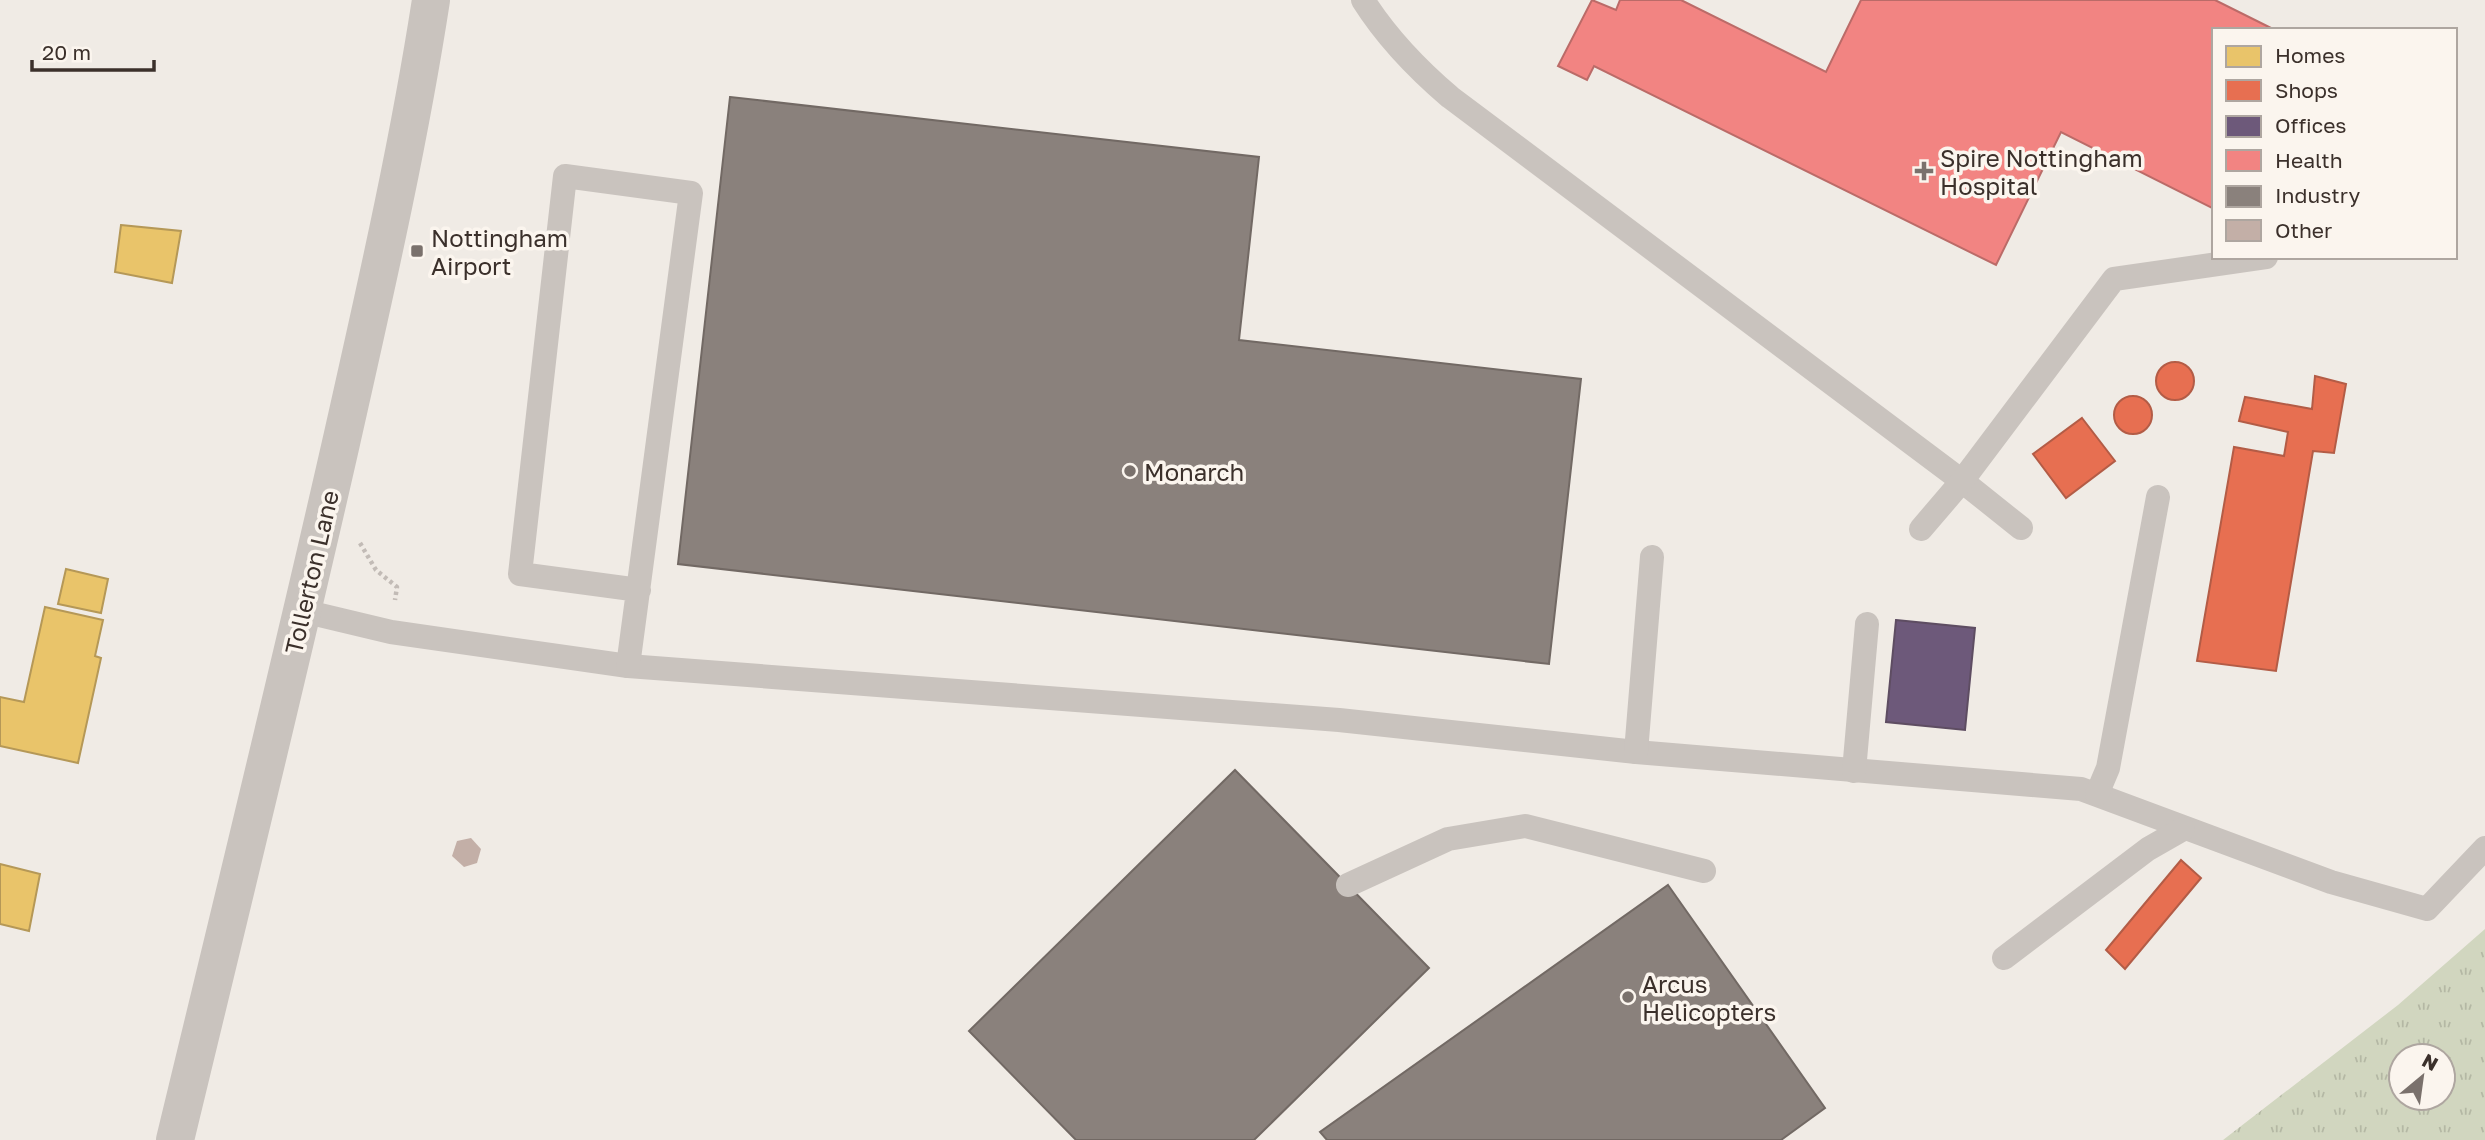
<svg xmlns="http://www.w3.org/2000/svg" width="2485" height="1140" viewBox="0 0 2485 1140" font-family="'Golos Text',sans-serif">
<defs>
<pattern id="grass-tufts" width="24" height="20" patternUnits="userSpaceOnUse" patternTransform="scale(1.75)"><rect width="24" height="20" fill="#d1d6bf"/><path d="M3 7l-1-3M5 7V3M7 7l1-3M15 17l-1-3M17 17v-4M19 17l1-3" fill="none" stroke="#b4b8a4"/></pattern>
</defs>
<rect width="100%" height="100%" fill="#f0ebe5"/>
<path fill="url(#grass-tufts)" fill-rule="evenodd" d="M2485,929V1140H2223L2398,1005ZM2401,1056H2443V1098H2401Z"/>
<g fill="#e9c46a" stroke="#b59857" stroke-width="2">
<path d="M121,225L181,231L172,283L115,272Z"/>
<path d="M66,569L108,579L101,613L58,604Z"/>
<path d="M45,607L103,620L95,656L101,658L78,763L0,746V697L24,702Z"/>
<path d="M0,864L40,874L29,931L0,924Z"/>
</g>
<g fill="#e76f51" stroke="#b35c46" stroke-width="2">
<circle cx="2175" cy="381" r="19"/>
<path d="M2315,376L2346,384L2334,453L2313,451L2276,671L2197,661L2234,447L2284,456L2288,432L2239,421L2245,397L2312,409Z"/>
<circle cx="2133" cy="415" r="19"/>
<path d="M2082,418L2115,461L2066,498L2033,454Z"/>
<path d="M2181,860L2201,878L2125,969L2106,950Z"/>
</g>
<path fill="#6d597a" stroke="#5e4d62" stroke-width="2" d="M1896,620L1975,628L1965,730L1886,722Z"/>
<path fill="#f28482" stroke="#bb6b68" stroke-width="2" d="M1592,0L1616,10L1620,0H1681L1826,72L1861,0H2215L2275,30H2214V209L2061,132L1996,265L1594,66L1587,80L1558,66Z"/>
<g fill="#8a817c" stroke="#726964" stroke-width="2">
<path d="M730,97L1259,157L1239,340L1581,379L1549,664L678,564Z"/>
<path d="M1235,770L1429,968L1254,1140H1076L969,1031Z"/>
<path d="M1668,885L1825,1108L1781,1140H1327L1320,1132Z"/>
</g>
<path fill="#c3afa7" d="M471,838L481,849L477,863L464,867L452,856L457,841Z"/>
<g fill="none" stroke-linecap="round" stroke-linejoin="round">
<path stroke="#c2bbb6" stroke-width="4.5" stroke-dasharray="3.5 3.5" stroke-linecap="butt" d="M360,543L376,570L397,587L395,600"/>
<g stroke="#c9c3be" stroke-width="24">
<path d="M1363,0C1387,38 1416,68 1450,97L1962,481L2021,528"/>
<path d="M1921,529L1962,481L2114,279L2266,257"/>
<path d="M303,611L391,632L628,666L1339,720L1636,752L2081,789L2331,882L2427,909L2485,848"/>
<path d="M628,666L691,193L565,176L520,574L639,590"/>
<path d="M1636,752L1652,557"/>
<path d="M1854,771L1867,624"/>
<path d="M2097,794L2108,768L2158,497"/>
<path d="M1348,885L1448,839L1525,826L1704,871"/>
<path d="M2004,958L2148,849L2183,829"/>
</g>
<path stroke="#c9c3be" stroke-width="38" d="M175,1140C231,908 288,676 341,443C374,296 408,149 431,0"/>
</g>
<g fill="#7a716c" stroke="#fbf5ee" stroke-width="2.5">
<path d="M1920.5 160.5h7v7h7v7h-7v7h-7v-7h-7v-7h7z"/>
<rect x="410" y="244" width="14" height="14" rx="3.5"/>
<circle cx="1130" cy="471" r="7"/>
<circle cx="1628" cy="997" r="7"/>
</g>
<g text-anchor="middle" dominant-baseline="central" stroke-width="7" stroke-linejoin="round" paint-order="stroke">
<g font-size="24" fill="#3b302b" stroke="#fbf5ee" text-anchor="start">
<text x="1940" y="157">Spire Nottingham<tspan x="1940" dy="28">Hospital</tspan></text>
<text x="431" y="237">Nottingham<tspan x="431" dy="28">Airport</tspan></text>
<text x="1144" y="471">Monarch</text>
<text x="1642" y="983">Arcus<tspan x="1642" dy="28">Helicopters</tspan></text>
</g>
<g font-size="24" fill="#3b302b" stroke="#fbf5ee">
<text transform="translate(311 572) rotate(-77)">Tollerton Lane</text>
</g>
</g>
<rect x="2212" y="28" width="245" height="231" fill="#fbf5ee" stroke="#aea6a0" stroke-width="2"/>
<rect x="2226" y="46" width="35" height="21" fill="#e9c46a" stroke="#aea6a0" stroke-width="2"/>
<text x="2275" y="63" font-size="21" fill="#3b302b">Homes</text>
<rect x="2226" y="80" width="35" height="21" fill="#e76f51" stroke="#aea6a0" stroke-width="2"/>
<text x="2275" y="98" font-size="21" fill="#3b302b">Shops</text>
<rect x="2226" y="116" width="35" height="21" fill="#6d597a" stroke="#aea6a0" stroke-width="2"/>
<text x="2275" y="133" font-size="21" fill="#3b302b">Offices</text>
<rect x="2226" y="150" width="35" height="21" fill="#f28482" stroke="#aea6a0" stroke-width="2"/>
<text x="2275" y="168" font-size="21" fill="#3b302b">Health</text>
<rect x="2226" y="186" width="35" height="21" fill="#8a817c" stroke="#aea6a0" stroke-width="2"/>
<text x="2275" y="203" font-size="21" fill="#3b302b">Industry</text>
<rect x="2226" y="220" width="35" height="21" fill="#c3afa7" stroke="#aea6a0" stroke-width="2"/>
<text x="2275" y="238" font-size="21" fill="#3b302b">Other</text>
<g transform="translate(2422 1077) rotate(29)"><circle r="33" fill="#fbf5ee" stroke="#aea6a0" stroke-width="2"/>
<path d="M0-5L12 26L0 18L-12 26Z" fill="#7a716c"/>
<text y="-10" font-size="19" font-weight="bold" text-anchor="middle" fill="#3b302b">N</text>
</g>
<path d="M32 60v10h122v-10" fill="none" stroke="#3b302b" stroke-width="3.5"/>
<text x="42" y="60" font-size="21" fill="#3b302b" stroke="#fbf5ee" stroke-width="5" paint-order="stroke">20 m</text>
</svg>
